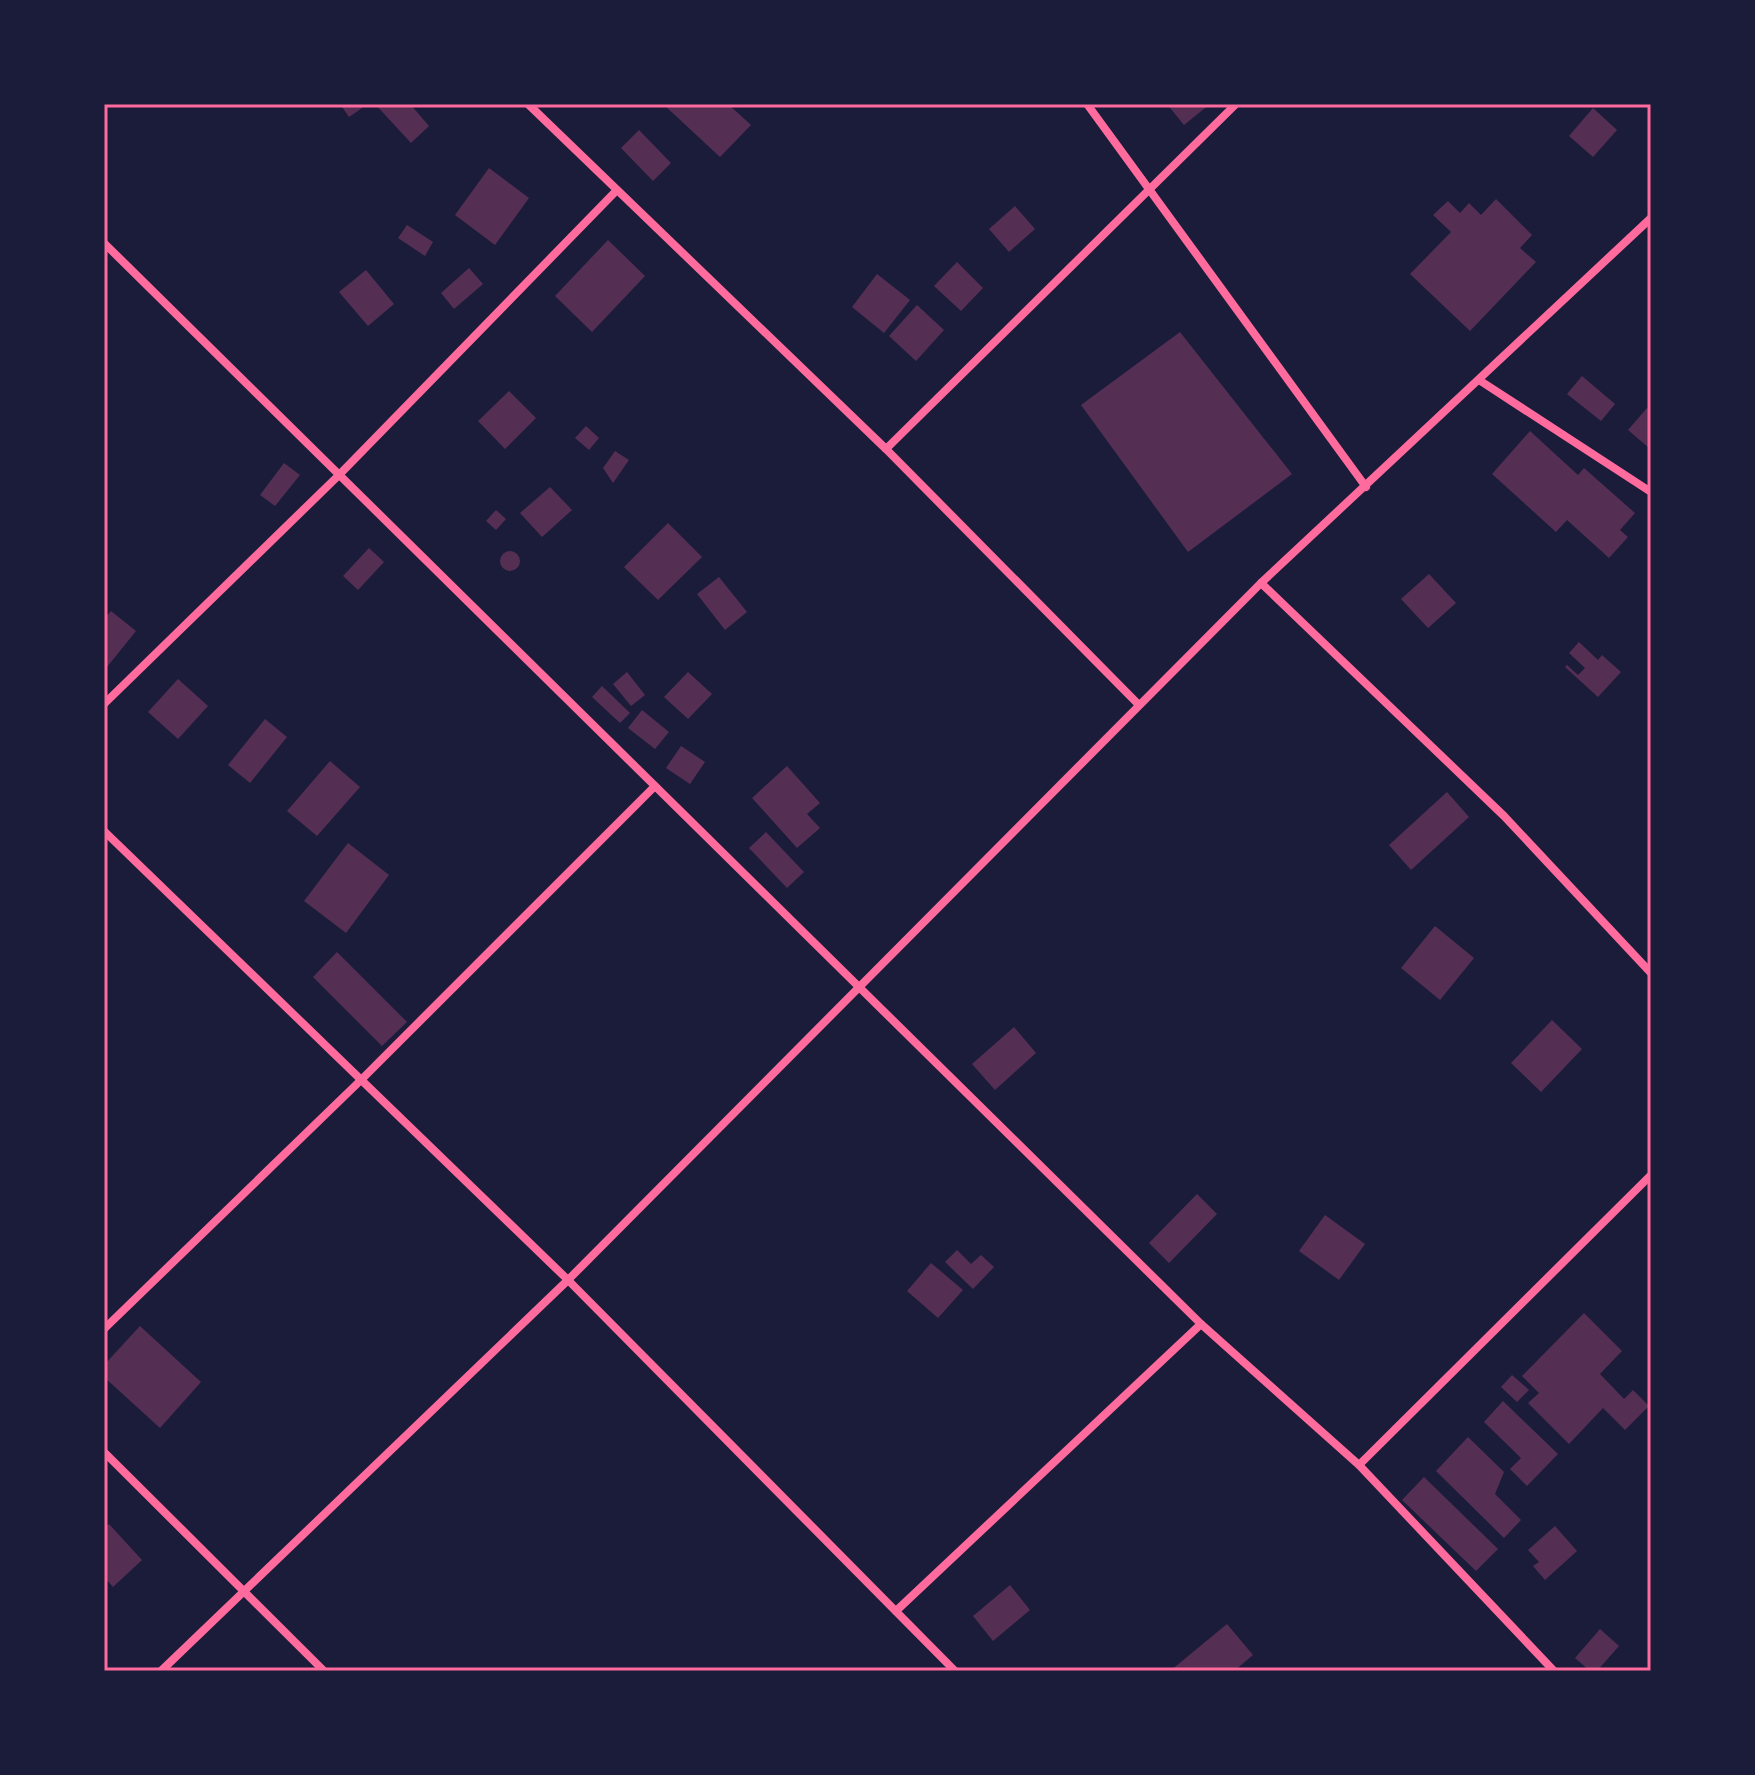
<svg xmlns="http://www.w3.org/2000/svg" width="1755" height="1775" viewBox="0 0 1755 1775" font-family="Jost,sans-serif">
<rect width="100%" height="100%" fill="#1b1b3a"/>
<g fill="#542f53">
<path d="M340,104H368L349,117Z"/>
<path d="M375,104H410L429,126L411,143Z"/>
<path d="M663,104H728L751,125L720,157Z"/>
<path d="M1167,104H1210L1184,125Z"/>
<path d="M1593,108L1617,130L1593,157L1569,136Z"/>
<path d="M639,130L671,163L653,181L621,148Z"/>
<path d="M489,168L529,198L495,245L455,215Z"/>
<path d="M1496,199L1532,235L1520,248L1536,262L1470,331L1410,274L1451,232L1433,215L1448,201L1460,213L1469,203L1481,215Z"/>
<path d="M1015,206L1035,229L1009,252L989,229Z"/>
<path d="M407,225L433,242L425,256L398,238Z"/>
<path d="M608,240L645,276L592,332L555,296Z"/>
<path d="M957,262L983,288L961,311L934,286Z"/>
<path d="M469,268L483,284L454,309L441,293Z"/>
<path d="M366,270L394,304L368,326L339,292Z"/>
<path d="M877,274L910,300L884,333L852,307Z"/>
<path d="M917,305L944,330L916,361L889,336Z"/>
<path d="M1180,332L1292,474L1188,552L1081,405Z"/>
<path d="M1582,376L1615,404L1601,421L1567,394Z"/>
<path d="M509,391L536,418L505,449L478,421Z"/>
<path d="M1647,408L1651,412L1649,448L1628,430Z"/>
<path d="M586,426L599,438L589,450L575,438Z"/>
<path d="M1530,431L1578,475L1584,468L1635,513L1620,530L1628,537L1609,558L1567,520L1556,532L1492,474Z"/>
<path d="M615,451L629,460L613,483L603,468Z"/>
<path d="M284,463L300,475L275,506L260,495Z"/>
<path d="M550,487L572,510L542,537L520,513Z"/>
<path d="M496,510L506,519L496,530L486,521Z"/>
<path d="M668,523L702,557L658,600L624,567Z"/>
<path d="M369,548L384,562L358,590L343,576Z"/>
<circle cx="510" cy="561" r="10"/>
<path d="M1429,574L1456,603L1428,628L1401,599Z"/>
<path d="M719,577L747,612L725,630L697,594Z"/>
<path d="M111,611L136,631L107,667L104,664V619Z"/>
<path d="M1579,642L1598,660L1602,655L1621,672L1598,697L1565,667L1567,665L1578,675L1585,668L1569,653Z"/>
<path d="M627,672L645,695L631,706L613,684Z"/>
<path d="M688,672L712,694L688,719L664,697Z"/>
<path d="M178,679L208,706L178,739L148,712Z"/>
<path d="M602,686L630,713L620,723L592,697Z"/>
<path d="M642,710L669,732L655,749L628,728Z"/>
<path d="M265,719L287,737L250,783L228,765Z"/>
<path d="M681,746L705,762L690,784L666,768Z"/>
<path d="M330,761L360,787L317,836L287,811Z"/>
<path d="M787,766L820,803L807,814L820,828L797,848L752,798Z"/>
<path d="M1447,792L1469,817L1411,870L1389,845Z"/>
<path d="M766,832L804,872L787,888L749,848Z"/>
<path d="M348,843L389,875L346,933L304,901Z"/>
<path d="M1435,926L1474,958L1440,1000L1401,968Z"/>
<path d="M337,952L407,1022L382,1046L313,977Z"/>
<path d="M1552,1020L1582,1049L1541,1092L1511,1063Z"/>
<path d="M1014,1027L1036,1053L995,1090L972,1064Z"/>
<path d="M1197,1194L1217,1214L1169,1263L1149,1243Z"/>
<path d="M1325,1215L1365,1244L1339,1280L1299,1251Z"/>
<path d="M957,1250L971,1264L981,1255L994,1267L973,1289L945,1262Z"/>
<path d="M931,1263L963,1290L938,1318L907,1291Z"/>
<path d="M1584,1313L1622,1351L1600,1374L1624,1399L1633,1390L1649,1406L1625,1430L1603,1408L1569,1444L1528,1403L1539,1393L1522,1376Z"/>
<path d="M140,1326L201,1382L160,1428L104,1377V1365Z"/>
<path d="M1512,1375L1529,1390L1517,1402L1501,1387Z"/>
<path d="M1503,1401L1558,1454L1527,1486L1510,1469L1521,1458L1484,1422Z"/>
<path d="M1468,1437L1504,1472L1495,1494L1521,1520L1504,1538L1436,1471Z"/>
<path d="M1424,1477L1498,1549L1476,1571L1402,1500Z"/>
<path d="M109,1524L142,1560L113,1587L104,1577V1529Z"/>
<path d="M1555,1526L1577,1551L1545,1580L1533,1566L1539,1562L1528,1550Z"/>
<path d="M1010,1585L1030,1610L993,1641L973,1616Z"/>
<path d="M1227,1624L1253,1655L1234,1671H1170Z"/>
<path d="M1600,1629L1619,1646L1597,1671H1590L1575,1658Z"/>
</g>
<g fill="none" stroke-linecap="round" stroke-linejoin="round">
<g stroke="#ff6b9d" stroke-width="8">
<path d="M528,104L886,449L1138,704"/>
<path d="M1087,104L1366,487"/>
<path d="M104,243L1201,1324L1359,1465L1554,1671"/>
<path d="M1479,380L1651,492"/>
<path d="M886,449L1236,104"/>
<path d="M1261,583L1504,816L1651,973"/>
<path d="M104,704L339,475L617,190"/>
<path d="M104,831L568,1280L955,1671"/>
<path d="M104,1329L361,1080L655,786"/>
<path d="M104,1452L324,1671"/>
<path d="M1359,1465L1651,1175"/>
<path d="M896,1611L1201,1324"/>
<path d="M161,1671L568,1280L1261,583L1651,218"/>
</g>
</g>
<rect width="1755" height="1775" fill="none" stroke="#1b1b3a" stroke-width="212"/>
<rect x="106" y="106" width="1543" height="1563" fill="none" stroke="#ff6b9d" stroke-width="3"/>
</svg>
